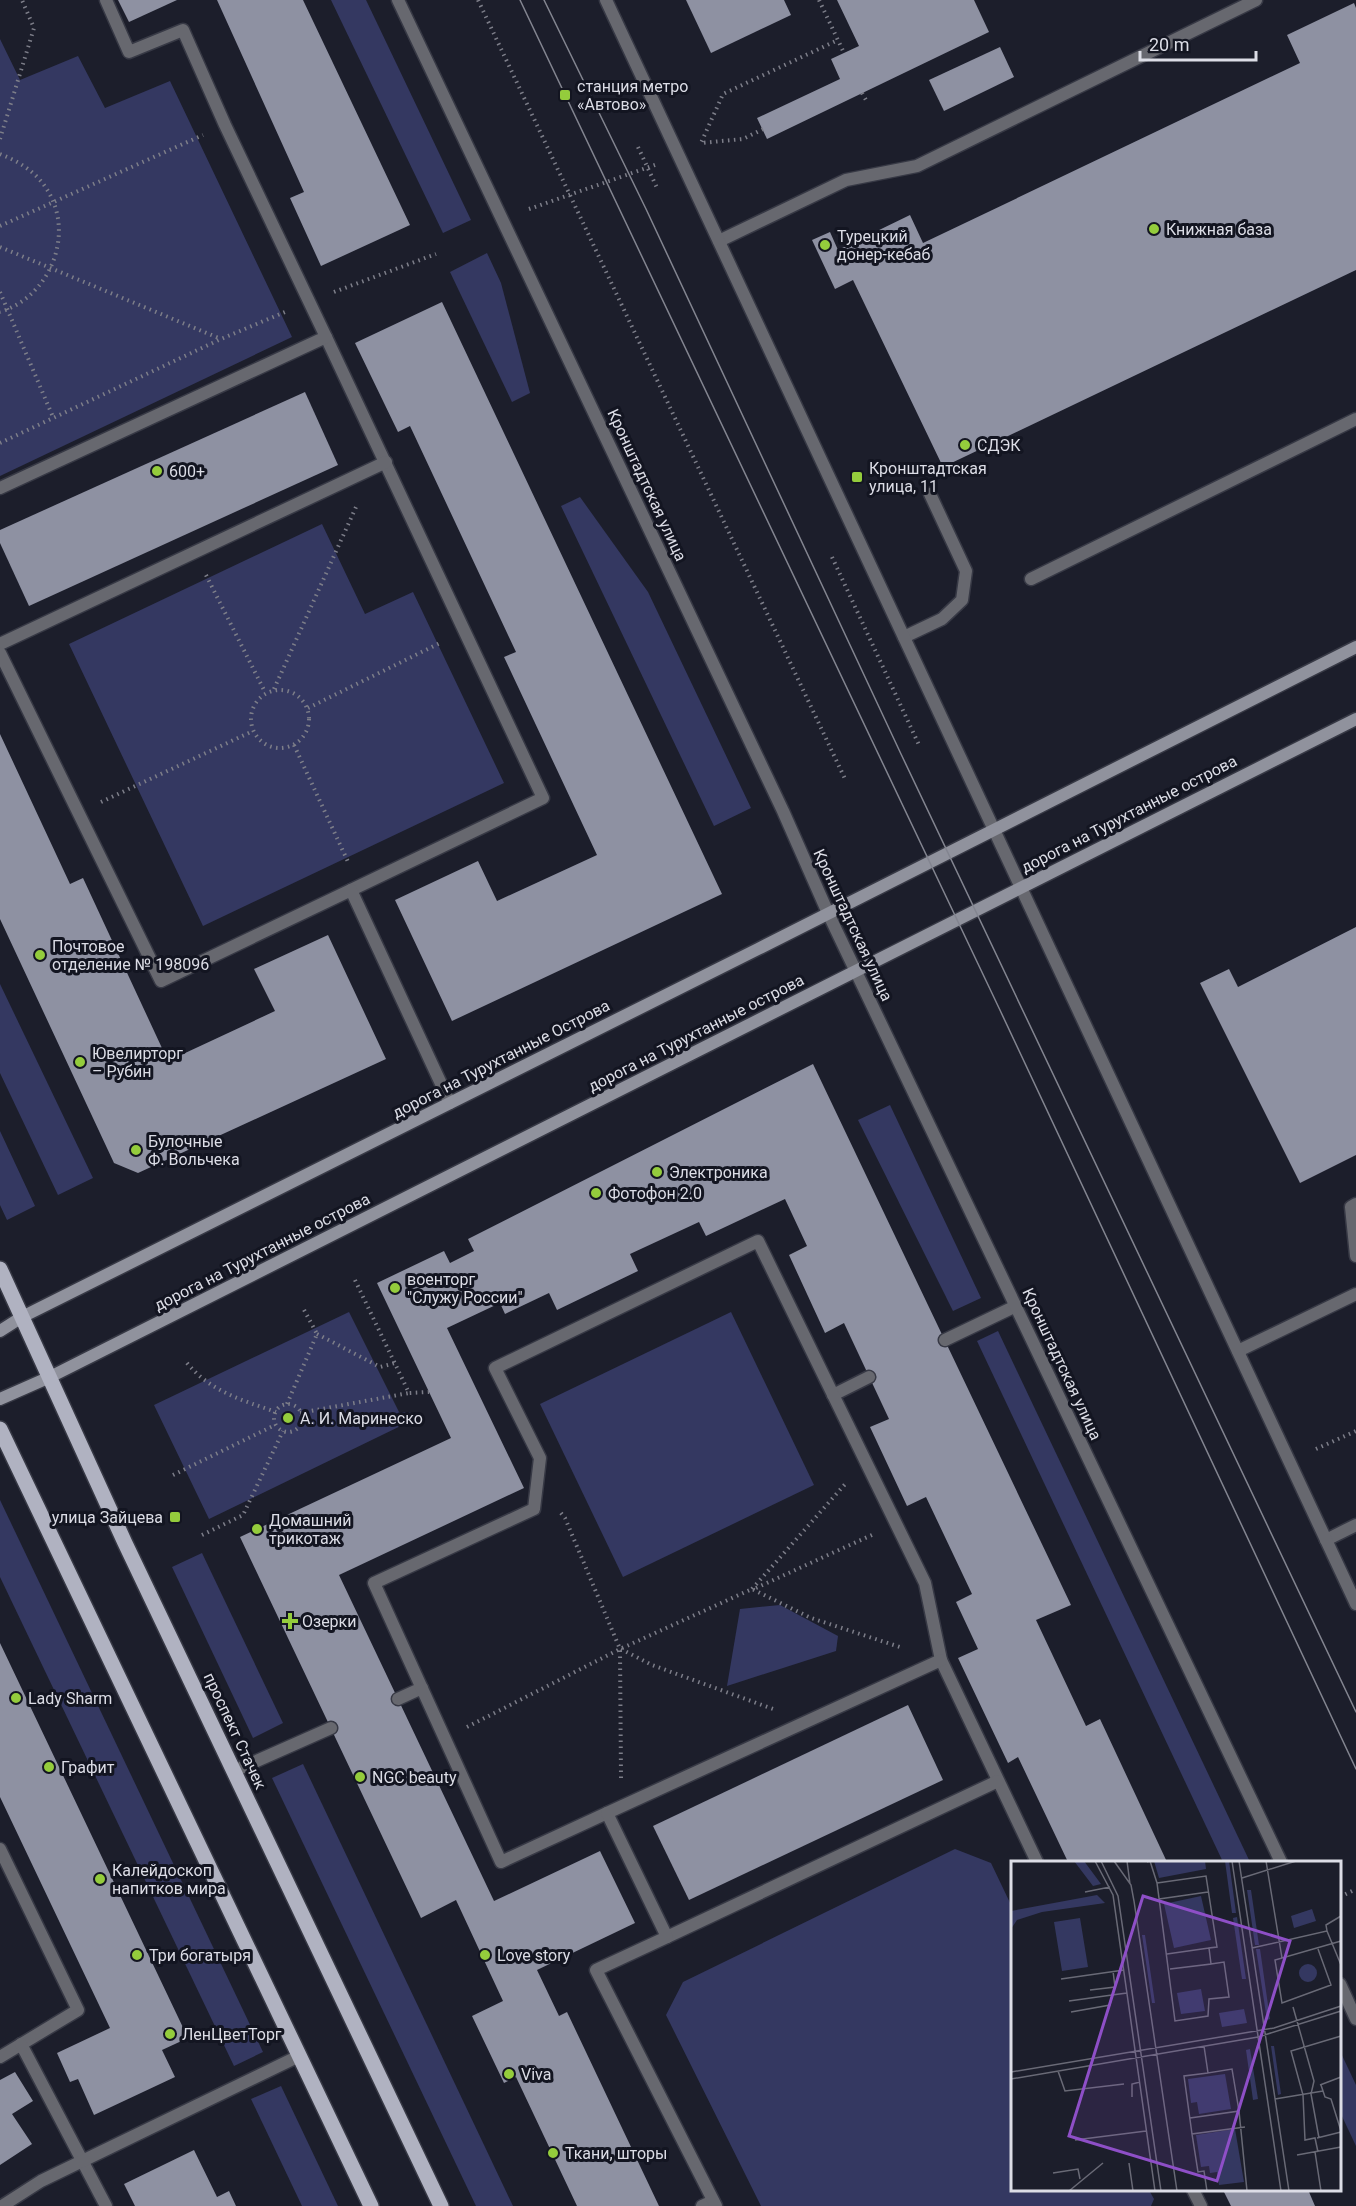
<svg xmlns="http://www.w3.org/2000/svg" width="1356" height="2206" viewBox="0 0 1356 2206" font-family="Roboto,sans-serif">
<rect width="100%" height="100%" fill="#1c1e2b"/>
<g fill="#343861">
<path d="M331,0H366L471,220L443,233Z"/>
<path d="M0,39L20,80L78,56L105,108L170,81L292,337L0,476Z"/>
<path d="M487,253L501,283L530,393L512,402L450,272Z"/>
<path d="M580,497L648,592L751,808L714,826L561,506Z"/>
<path d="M322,524L365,614L413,592L504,783L203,926L69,644Z"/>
<path d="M0,984L93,1178L58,1195L0,1073Z"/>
<path d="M890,1105L981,1298L953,1311L858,1120Z"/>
<path d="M0,1131L35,1206L7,1220L0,1205Z"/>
<path d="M349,1312L399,1412H411L415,1419L209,1519L154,1405Z"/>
<path d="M731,1312L814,1485L623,1577L540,1404Z"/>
<path d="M998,1331L1250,1862H1223L977,1341Z"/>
<path d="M0,1500L263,2052L234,2066L0,1577Z"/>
<path d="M202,1553L283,1723L253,1738L172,1567Z"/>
<path d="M780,1605L838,1636L836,1651L727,1686L740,1609Z"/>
<path d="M303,1764L513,2206H476L272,1778Z"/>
<path d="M955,1849L991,1863L1012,1907V2190H1149L1154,2199L1151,2206H761L666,2015L683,1982Z"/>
<path d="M1340,2051L1356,2085V2146L1340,2112Z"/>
<path d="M281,2086L338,2206H302L251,2099Z"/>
</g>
<g fill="#8e91a2">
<path d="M118,0H177L129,22Z"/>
<path d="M217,0H303L410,225L321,266L290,198L304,192Z"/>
<path d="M686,0H784L791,15L711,53Z"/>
<path d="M837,0H974L989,32L767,139L757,118L840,79L831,59L859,46Z"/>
<path d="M1354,3L1356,8V270L943,467L853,280L835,289L812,240L830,232L838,250L910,215L923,243L1300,63L1287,35Z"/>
<path d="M1000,47L1014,77L944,111L929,80Z"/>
<path d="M442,302L722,894L452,1021L395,900L478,861L497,901L597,855L504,657L516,652L410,426L398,432L355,343Z"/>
<path d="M305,392L338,465L29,606L0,543V530Z"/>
<path d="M0,734L70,884L83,878L168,1061L275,1011L254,969L328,935L386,1059L138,1173L114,1163L0,919Z"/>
<path d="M1356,927V1155L1300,1183L1200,983L1229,969L1238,987Z"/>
<path d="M813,1064L1071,1605L1036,1620L1086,1726L1100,1719L1167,1862H1068L1018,1757L1008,1763L958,1658L978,1649L956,1602L972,1594L926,1497L907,1506L870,1427L889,1419L844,1323L825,1333L789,1255L807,1246L785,1199L706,1236L699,1222L630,1254L638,1271L557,1310L549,1293L505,1314L500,1303L447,1328L524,1488L339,1575L494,1901L600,1851L635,1923L537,1970L559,2016L567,2012L659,2206H577L516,2077L504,2083L472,2016L503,2001L456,1900L421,1918L240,1537L451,1438L377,1283L444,1251L450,1263L474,1251L468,1239Z"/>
<path d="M0,1643L188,2038L162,2050L175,2077L94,2115L78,2079L70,2082L57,2053L110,2028L0,1797Z"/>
<path d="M908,1705L943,1780L689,1900L653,1826Z"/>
<path d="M15,2072L33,2101L12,2114L32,2144L0,2165V2080Z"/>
<path d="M194,2150L217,2197L229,2191L236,2206H135L124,2184Z"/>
<path d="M1223,2190H1315L1309,2192L1315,2206H1231Z"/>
</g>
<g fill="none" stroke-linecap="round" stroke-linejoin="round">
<g stroke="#373945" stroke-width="15">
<g id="lane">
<path d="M719,241L846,180L917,166L1256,0"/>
<path d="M326,337L543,798L351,890"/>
<path d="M0,488L326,337L225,125L183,30L129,52L106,0"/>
<path d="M1031,579L1356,419"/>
<path d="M904,637L942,619L962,600L966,571L930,494"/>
<path d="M0,644L386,462"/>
<path d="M0,653L161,981L351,890L450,1103"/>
<path d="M1356,1204L1351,1207L1356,1256"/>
<path d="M945,1340L1016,1306"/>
<path d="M1238,1351L1356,1294"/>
<path d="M833,1395L869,1377"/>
<path d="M1326,1540L1356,1525"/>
<path d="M398,1699L422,1688"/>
<path d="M234,1771L331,1728"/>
<path d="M607,1813L501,1862L374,1583L534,1509L540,1458L495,1368L758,1241L925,1583L941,1660L1037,1862"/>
<path d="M0,1849L78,2010L0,2057"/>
<path d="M667,1937L998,1781"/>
<path d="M21,2044L106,2206"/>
<path d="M1193,2190L1201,2206"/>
<path d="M2,2206L41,2181L299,2056"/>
<path d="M702,2206L713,2201"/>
<path d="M716,2206L596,1970L667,1937L607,1813L941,1660"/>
</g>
</g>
<g stroke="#373945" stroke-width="15">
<g id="street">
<path d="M398,0L783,811L828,913L1281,1862"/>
<path d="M606,0L1356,1604"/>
<path d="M1340,1984L1356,2019"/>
</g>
</g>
<g stroke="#373945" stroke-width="15">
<g id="secondary">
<path d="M0,1331L22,1317L758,949L1356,647"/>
<path d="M0,1399L50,1377L1356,719"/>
</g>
</g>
<g stroke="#373945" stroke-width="18">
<g id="primary">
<path d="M0,1269L125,1543L441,2206"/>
<path d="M0,1429L371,2206"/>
</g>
</g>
<g stroke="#7d7e89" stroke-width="4" stroke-dasharray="1.5 4.5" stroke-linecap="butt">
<path d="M478,0L846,781"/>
<path d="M819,0L844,53"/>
<path d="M862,93L866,100"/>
<path d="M763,129L743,139L701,143L723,94L838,40"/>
<path d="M0,139L34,28L22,0"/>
<path d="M638,147L658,190"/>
<path d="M0,154C15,160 28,167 39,179C79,223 55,295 0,312"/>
<path d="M529,209L655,165"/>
<path d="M0,226L203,135"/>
<path d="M0,247L221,339"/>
<path d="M0,292L53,417"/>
<path d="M334,292L436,254"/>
<path d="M0,443L221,339L285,312"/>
<path d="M832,557L919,745"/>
<path d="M206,575L265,692"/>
<path d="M274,689L356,507"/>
<circle cx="280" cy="719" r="29"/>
<path d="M308,708L442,642"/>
<path d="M294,745L349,864"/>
<path d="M101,802L253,731"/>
<path d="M355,1280L409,1393L429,1392"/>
<path d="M317,1334L380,1367L395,1363"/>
<path d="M187,1363C211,1392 242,1400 276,1412"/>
<path d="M287,1404L317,1334L302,1306"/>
<circle cx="288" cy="1418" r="14"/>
<path d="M300,1413L409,1393"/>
<path d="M1316,1449L1356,1431"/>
<path d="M173,1475L275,1425"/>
<path d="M561,1513L565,1518L620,1649L621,1778"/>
<path d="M202,1535L243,1515L283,1431"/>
<path d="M756,1588L874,1534"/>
<path d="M752,1589L847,1482"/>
<path d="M621,1649L652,1665L773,1709"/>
<path d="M467,1727L620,1649L752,1589L811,1618L903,1648"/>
<path d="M1340,1897L1356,1889"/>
</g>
<use href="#lane" stroke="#67686f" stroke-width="12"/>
<use href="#street" stroke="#67686f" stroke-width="12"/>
<use href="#secondary" stroke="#90929d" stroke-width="12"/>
<use href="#primary" stroke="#b0b2c1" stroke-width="15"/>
<g stroke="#838590" stroke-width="1.5">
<path d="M520,0L999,1008L1356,1769"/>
<path d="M544,0L646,209L901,754L1356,1712"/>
</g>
</g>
<g fill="#94cc3c" stroke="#131521" stroke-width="2">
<rect x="559" y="89" width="12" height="12" rx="3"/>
<circle cx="1154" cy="229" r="6"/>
<circle cx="825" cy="245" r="6"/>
<circle cx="965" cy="445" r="6"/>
<circle cx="157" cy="471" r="6"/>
<rect x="851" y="471" width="12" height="12" rx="3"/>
<circle cx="40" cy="955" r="6"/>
<circle cx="80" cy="1062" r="6"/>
<circle cx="136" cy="1150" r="6"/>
<circle cx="657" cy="1172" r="6"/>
<circle cx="596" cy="1193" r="6"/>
<circle cx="395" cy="1288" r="6"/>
<circle cx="288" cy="1418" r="6"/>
<rect x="169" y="1511" width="12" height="12" rx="3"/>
<circle cx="257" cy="1529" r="6"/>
<path d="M287 1612h6v6h6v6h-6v6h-6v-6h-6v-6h6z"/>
<circle cx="16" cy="1698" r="6"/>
<circle cx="49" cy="1767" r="6"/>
<circle cx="360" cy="1777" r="6"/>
<circle cx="100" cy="1879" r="6"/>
<circle cx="137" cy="1955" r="6"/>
<circle cx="485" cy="1955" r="6"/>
<circle cx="170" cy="2034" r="6"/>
<circle cx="509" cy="2074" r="6"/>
<circle cx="553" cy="2153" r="6"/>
</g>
<g text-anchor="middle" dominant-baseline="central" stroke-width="6" stroke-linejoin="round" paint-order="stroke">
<g font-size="16" fill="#dcdde6" stroke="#131521" text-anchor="start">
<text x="577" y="86">станция метро<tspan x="577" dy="18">«Автово»</tspan></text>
<text x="1166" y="229">Книжная база</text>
<text x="837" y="236">Турецкий<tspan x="837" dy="18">донер-кебаб</tspan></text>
<text x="977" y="445">СДЭК</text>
<text x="869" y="468">Кронштадтская<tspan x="869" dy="18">улица, 11</tspan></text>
<text x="169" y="471">600+</text>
<text x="52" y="946">Почтовое<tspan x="52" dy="18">отделение № 198096</tspan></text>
<text x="92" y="1053">Ювелирторг<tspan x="92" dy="18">– Рубин</tspan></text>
<text x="148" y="1141">Булочные<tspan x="148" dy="18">Ф. Вольчека</tspan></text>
<text x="669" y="1172">Электроника</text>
<text x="608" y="1193">Фотофон 2.0</text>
<text x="407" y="1279">военторг<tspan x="407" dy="18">"Служу России"</tspan></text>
<text x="300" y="1418">А. И. Маринеско</text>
<text x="163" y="1517" text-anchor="end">улица Зайцева</text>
<text x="269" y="1520">Домашний<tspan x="269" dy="18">трикотаж</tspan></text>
<text x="302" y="1621">Озерки</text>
<text x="28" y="1698">Lady Sharm</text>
<text x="61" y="1767">Графит</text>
<text x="372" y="1777">NGC beauty</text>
<text x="112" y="1870">Калейдоскоп<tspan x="112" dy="18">напитков мира</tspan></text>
<text x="149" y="1955">Три богатыря</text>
<text x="497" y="1955">Love story</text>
<text x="182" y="2034">ЛенЦветТорг</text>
<text x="521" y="2074">Viva</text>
<text x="565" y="2153">Ткани, шторы</text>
</g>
<g font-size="16" fill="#dcdde6" stroke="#131521">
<text transform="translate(647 485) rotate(65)">Кронштадтская улица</text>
<text transform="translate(1129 814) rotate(-27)">дорога на Турухтанные острова</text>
<text transform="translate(853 925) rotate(65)">Кронштадтская улица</text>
<text transform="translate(696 1033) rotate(-27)">дорога на Турухтанные острова</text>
<text transform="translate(501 1059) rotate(-27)">дорога на Турухтанные Острова</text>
<text transform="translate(262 1252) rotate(-27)">дорога на Турухтанные острова</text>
<text transform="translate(1062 1364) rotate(65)">Кронштадтская улица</text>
<text transform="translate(235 1731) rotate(65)">проспект Стачек</text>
</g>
</g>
<g transform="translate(1011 1861)">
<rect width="330" height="330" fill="#1c1e2b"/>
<path d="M63,0H73L90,23L82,25ZM143,0H194L195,8L148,17ZM214,0H218L225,52H221ZM236,29H240L248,84H244ZM86,34L94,42L31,51L6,59L0,68V50ZM190,35L200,79L163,87L153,43ZM301,48L305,60L283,67L280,55ZM226,56L235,118H231L222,57ZM69,57L77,106L51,110L43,61ZM131,74H134L144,142H141ZM245,88H249L259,158L256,159ZM288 112a9 9 0 1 1 18 0a9 9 0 1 1-18 0ZM190,128L194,150L170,153L166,132ZM233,148L236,162L211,166L208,152ZM260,185H263L270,233L267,234ZM239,188L247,238L242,239L235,189ZM214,213L220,248L188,253L186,241L180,242L177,218ZM224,268L233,321L208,324L206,311L199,312L198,305L190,306L185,274Z" fill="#343861"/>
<path fill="none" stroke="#696a76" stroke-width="1.5" d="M84,0L102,34L144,330M90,0L107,35L150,330M103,0L120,24L123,40L166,330M116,0L119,23M221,0L270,330M228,0L278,330M255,0L271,97M136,1L139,0L146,22L164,160L197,155L198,138L218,136L213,101L200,103M231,17L285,0M146,22L195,15L206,86L198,87L200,103L159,108M74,31L99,26M148,38L197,31M316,70L330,104M241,87L316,70L315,64L330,55M307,88L320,124L271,142L264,99L330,80M156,93L198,87M50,118L113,109M79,129L104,126L102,110M58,140L101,134M282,146L303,220L300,233L308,277M60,151L99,144L101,134L116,132M47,210L54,230L113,223M0,211L263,167L330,145M0,218L247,176L330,150M309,224L330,216M310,224L314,236L320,238L330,270M121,236V223L129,221M264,238L312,230M228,250L236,330M179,257L228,250L221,208L197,212L193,185M181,273L173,215L197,212M306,277L330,271M64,279L135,270M304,291L310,330M307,291L304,277L294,279L292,234L280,190L330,175M286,294L330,286M118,302L122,330M42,312L67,308L69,318M58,330L92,302M196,330L193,310L187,311L181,273L234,266"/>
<path fill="#8e4fc7" fill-opacity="0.15" stroke="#8e4fc7" stroke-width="3" d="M132,35L279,80L206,320L58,275Z"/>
<rect width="330" height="330" fill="none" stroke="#dcdde6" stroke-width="3"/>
</g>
<path d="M1140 51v9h116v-9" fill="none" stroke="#dcdde6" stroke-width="3"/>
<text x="1149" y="51" font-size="18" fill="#dcdde6" stroke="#131521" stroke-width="4.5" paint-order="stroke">20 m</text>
</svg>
